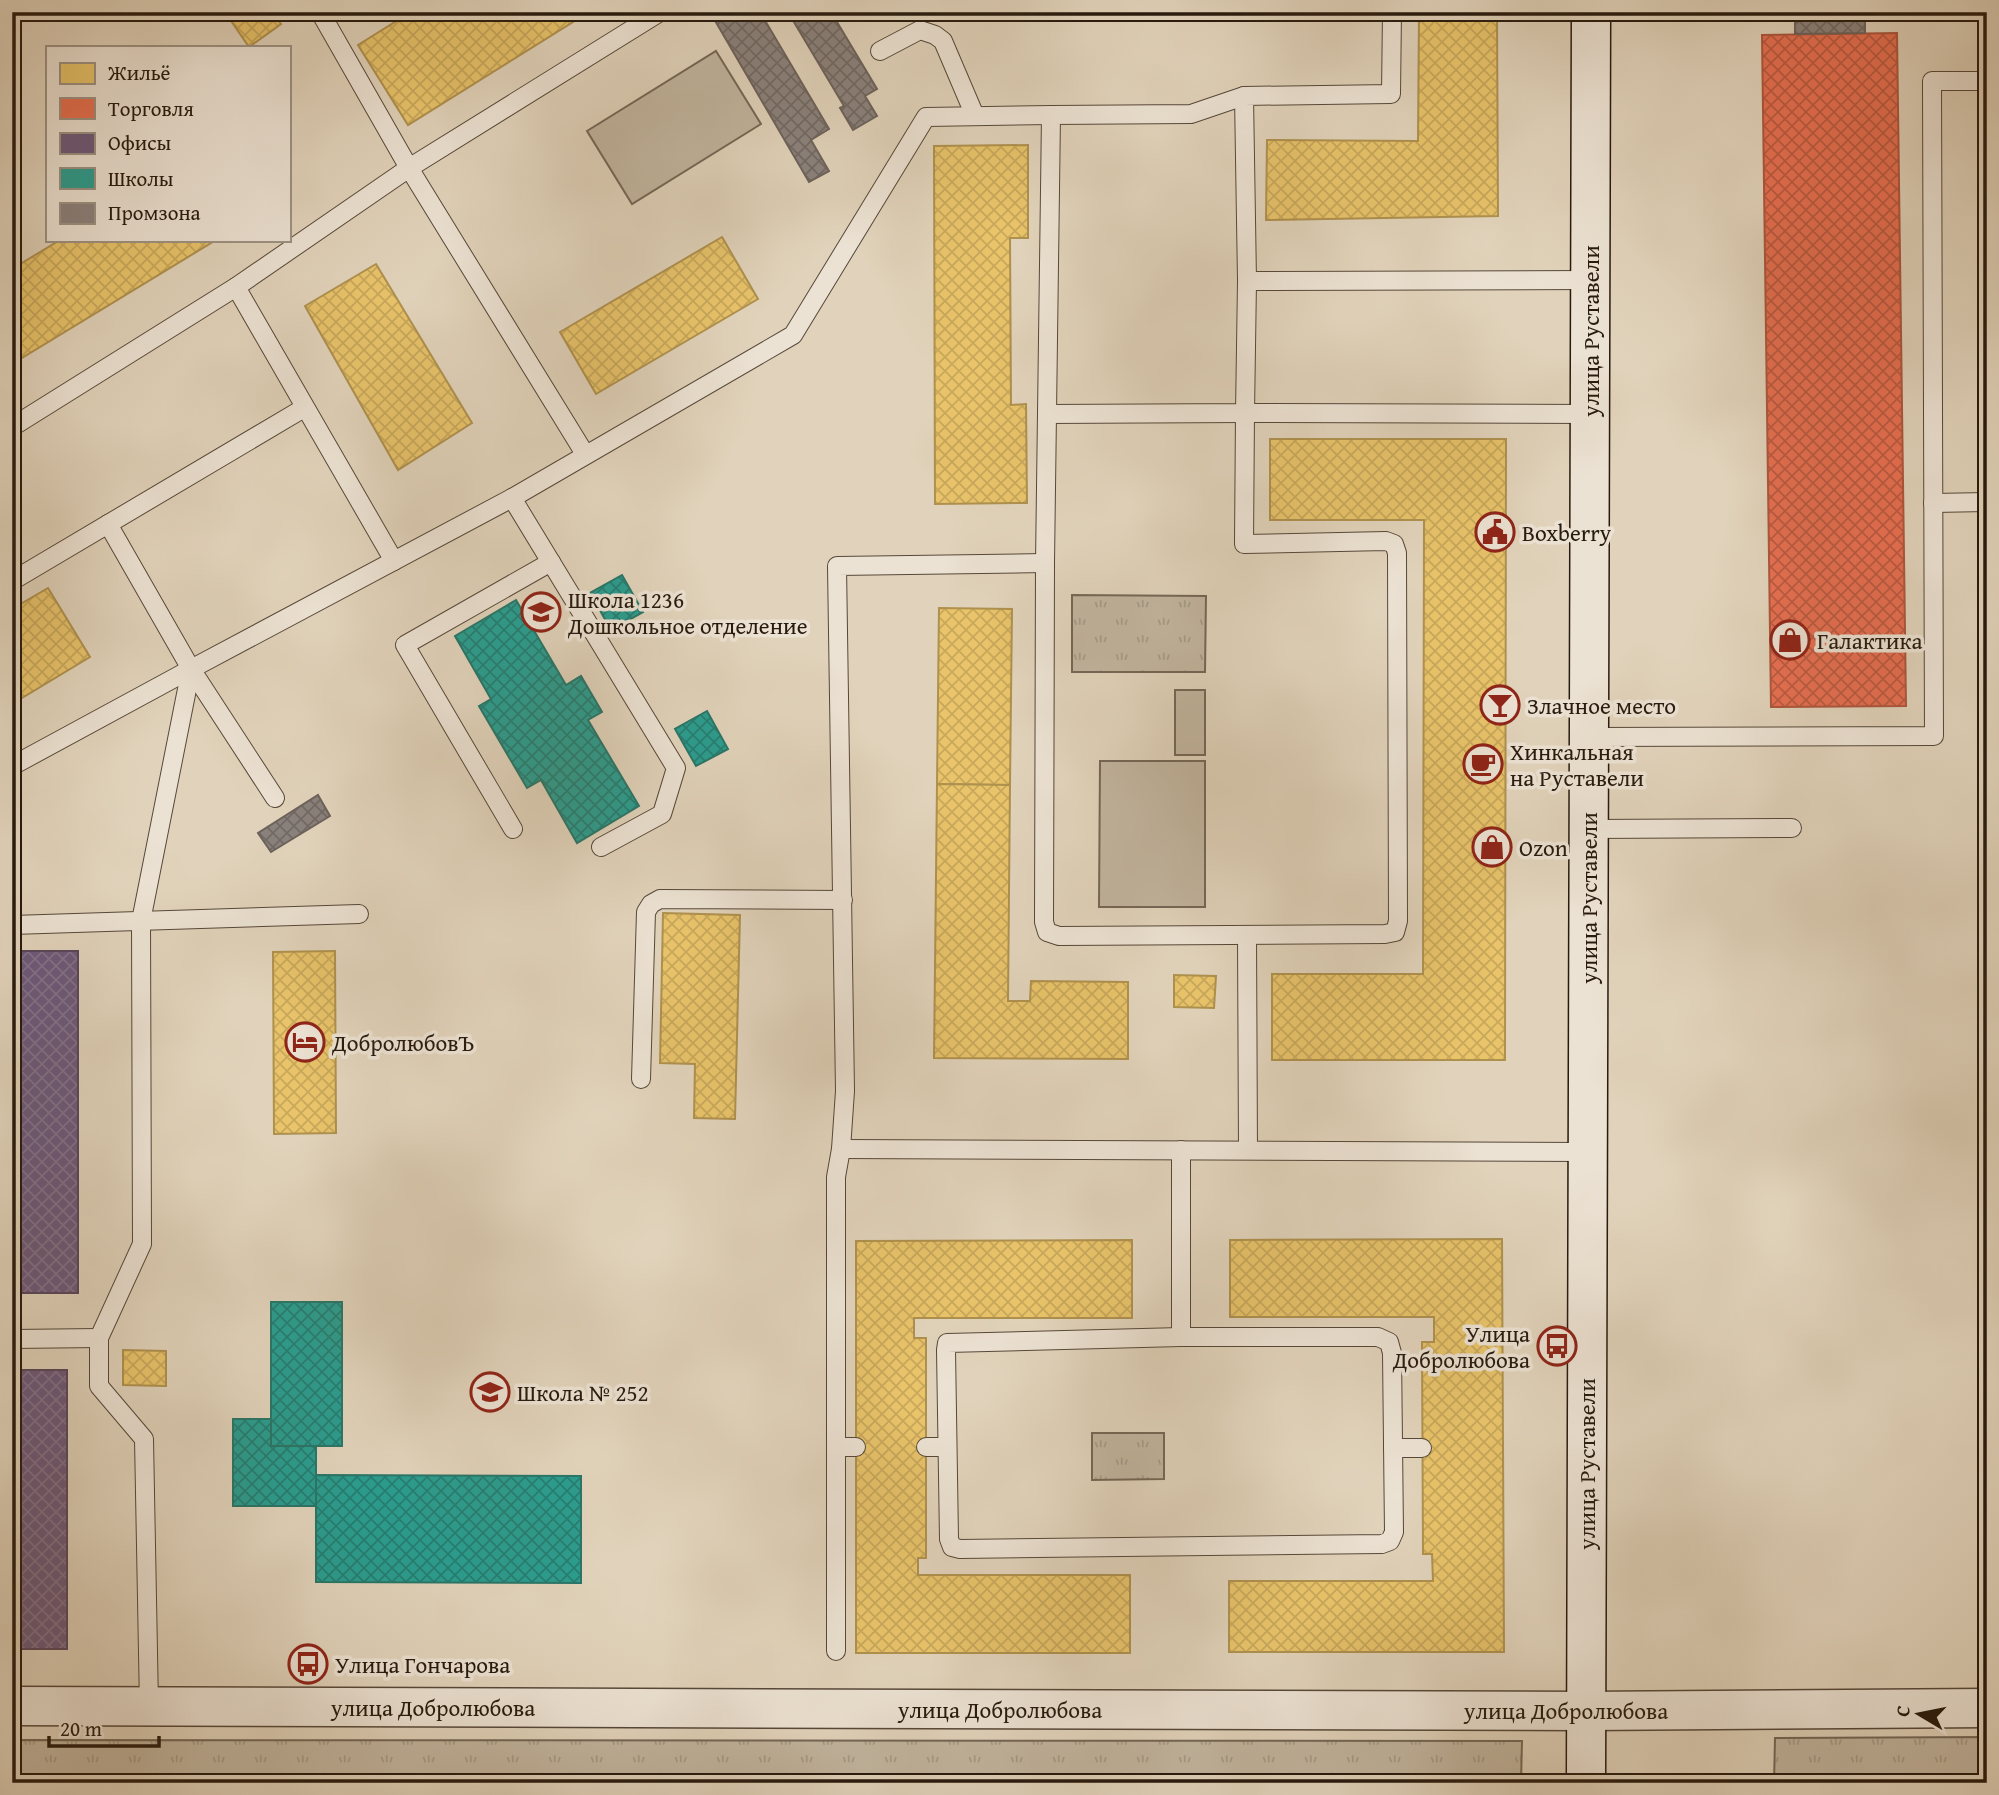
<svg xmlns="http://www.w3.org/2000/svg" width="1999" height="1795" viewBox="0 0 1999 1795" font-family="'Gentium Book Plus',serif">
<defs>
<pattern id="grass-tufts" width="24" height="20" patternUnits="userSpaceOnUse" patternTransform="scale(1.75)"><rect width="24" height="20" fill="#c1b49e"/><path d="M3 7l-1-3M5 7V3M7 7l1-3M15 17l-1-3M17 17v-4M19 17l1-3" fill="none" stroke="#a69a87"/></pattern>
<pattern id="homes-cross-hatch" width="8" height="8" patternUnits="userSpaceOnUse" patternTransform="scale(1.75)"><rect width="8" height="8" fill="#e9c46a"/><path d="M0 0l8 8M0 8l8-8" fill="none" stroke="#c8a85b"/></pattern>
<pattern id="shops-cross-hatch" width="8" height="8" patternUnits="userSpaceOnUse" patternTransform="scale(1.75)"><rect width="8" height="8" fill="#e76f51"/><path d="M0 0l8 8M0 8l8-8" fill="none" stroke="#bb5a42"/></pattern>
<pattern id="offices-cross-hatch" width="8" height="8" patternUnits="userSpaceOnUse" patternTransform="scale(1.75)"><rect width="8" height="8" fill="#6d597a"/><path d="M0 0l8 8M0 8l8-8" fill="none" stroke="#817189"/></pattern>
<pattern id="schools-cross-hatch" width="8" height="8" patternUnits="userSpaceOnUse" patternTransform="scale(1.75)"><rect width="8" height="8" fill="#2a9d8f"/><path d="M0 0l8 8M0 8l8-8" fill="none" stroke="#247f73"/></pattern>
<pattern id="industry-cross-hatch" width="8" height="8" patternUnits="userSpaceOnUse" patternTransform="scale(1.75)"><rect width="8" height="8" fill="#8a817c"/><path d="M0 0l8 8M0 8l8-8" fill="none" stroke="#716964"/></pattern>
</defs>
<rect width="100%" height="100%" fill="#e1d3bb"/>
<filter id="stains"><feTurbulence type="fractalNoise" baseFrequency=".00286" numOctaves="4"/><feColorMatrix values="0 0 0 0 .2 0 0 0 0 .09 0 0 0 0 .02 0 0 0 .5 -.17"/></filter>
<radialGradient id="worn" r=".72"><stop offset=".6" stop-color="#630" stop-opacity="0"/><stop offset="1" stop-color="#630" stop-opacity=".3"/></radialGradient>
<g fill="url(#grass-tufts)" stroke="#746756" stroke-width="2">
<path d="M1072,595L1206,596L1205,672H1072Z"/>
<path d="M1092,1433H1164V1479L1092,1480Z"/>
<path d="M1987,1737V1783H1774L1775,1738Z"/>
<path d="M12,1740L1522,1741L1521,1783H12Z"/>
</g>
<g fill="#c1b49e" stroke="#746756" stroke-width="2">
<path d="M716,51L761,124L632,204L587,131Z"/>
<rect x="1175" y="690" width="30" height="65"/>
<path d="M1100,761H1205V907H1099Z"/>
</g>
<g fill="url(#homes-cross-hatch)" stroke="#af914e" stroke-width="2">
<path d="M225,12H272L281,24L249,47Z"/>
<path d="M411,12H589L408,125L358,45Z"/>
<path d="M1419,12H1497L1498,216L1266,220L1267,140L1418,141Z"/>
<path d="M1028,145V238H1010L1011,405L1026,404L1027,503L935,504L934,146Z"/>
<path d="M722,237L758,299L596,394L560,332Z"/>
<path d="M60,240H216L12,364V269Z"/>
<path d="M376,264L472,423L398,470L305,306Z"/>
<path d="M1270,439H1506L1505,1060H1272V974H1423L1424,520H1270Z"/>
<path d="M48,588L90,657L12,704V609Z"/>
<path d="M939,608L1012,609L1010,785L937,784Z"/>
<path d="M937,784L1010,785L1008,1001H1030L1031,981L1128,982V1059L934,1058Z"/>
<path d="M663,913L740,915L735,1119L694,1118L695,1064L660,1063Z"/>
<path d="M335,951L336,1133L274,1134L273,952Z"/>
<path d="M1174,975L1216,976L1214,1008L1174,1007Z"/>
<path d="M1502,1239L1504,1652H1229V1581H1433L1432,1554H1423L1422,1342H1434V1317H1230V1240Z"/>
<path d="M1132,1240V1318H914V1338H926V1558H918V1575H1130V1653H856V1241Z"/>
<path d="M123,1350L166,1351V1386L123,1385Z"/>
</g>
<path fill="url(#shops-cross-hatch)" stroke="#ad563d" stroke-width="2" d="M1897,33L1906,706L1771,707L1762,35Z"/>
<g fill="url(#offices-cross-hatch)" stroke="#58465a" stroke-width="2">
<rect x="12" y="951" width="66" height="342"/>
<rect x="12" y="1370" width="55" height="279"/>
</g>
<g fill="url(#schools-cross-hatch)" stroke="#297668" stroke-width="2">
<path d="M622,575L643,612L611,630L590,593Z"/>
<path d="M516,600L566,685L581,676L602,712L588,720L639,806L577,843L541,780L527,788L479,706L491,699L455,636Z"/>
<path d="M707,711L728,749L696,766L675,729Z"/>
<rect x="271" y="1302" width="71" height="144"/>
<path d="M233,1419H271V1446H316V1506H233Z"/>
<path d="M316,1475L581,1476V1583L316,1582Z"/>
</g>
<g fill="url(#industry-cross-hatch)" stroke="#6c625b" stroke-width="2">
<path d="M710,12H760L829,129L811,140L829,171L809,182Z"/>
<path d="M788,12H831L877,89L865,96L877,116L853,130L840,108L844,106Z"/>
<path d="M1795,12H1865V33L1795,34Z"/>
<path d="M318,795L330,816L271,852L258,833Z"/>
</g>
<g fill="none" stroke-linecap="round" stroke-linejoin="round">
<g stroke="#564839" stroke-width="20">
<g id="service">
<path d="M320,12L409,168L585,454"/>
<path d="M1392,12L1391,94L1244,96L1247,281L1590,280"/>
<path d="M880,51L920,30L935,35L943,41L975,116"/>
<path d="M1244,96L1191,114L1051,115L1045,563L1044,922L1047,932L1059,936L1385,934L1395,932L1398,921L1397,553L1394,544L1386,541L1244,544L1245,413L1590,414"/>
<path d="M236,287L394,561"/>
<path d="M1047,414L1245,413L1247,281"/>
<path d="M12,427L236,287L409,168L660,12"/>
<path d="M512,498L676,768L662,814L601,847"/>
<path d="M1933,503L1987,502"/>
<path d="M108,524L191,669L275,798"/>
<path d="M12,581L304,408"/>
<path d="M1588,737L1934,736L1932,81H1987"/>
<path d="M12,766L191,669"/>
<path d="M513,829L405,645L551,562"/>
<path d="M1589,829L1792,828"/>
<path d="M12,925L359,914"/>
<path d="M1247,935L1248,1150"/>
<path d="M641,1079L646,912L651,904L660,899L843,900"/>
<path d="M841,1149L1587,1152"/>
<path d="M1181,1150V1337"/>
<path d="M1181,1337H1378L1389,1342L1392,1353L1394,1532L1390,1541L1382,1544L960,1549L952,1547L949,1539L946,1350L947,1343Z"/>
<path d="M12,1339L99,1338"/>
<path d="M836,1447H856"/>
<path d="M926,1447H947"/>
<path d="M1393,1448H1422"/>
<path d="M836,1651V1177L841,1149L845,1091L837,566L1045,563"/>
<path d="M149,1706L144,1439L99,1386V1338L142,1244L141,921L191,669L512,498L793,335L926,117L1051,115"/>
</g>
</g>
<g stroke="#564839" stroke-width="41">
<path id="tertiary" d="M12,1706L1586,1711L1987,1708"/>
</g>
<g stroke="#271a0e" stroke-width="41">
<path id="secondary" d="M1586,1783L1591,12"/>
</g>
<use href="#service" stroke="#ece2d3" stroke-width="18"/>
<use href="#tertiary" stroke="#ece2d3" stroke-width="38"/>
<use href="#secondary" stroke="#ece2d3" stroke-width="38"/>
</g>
<defs>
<g id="civic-ring" transform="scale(2.0125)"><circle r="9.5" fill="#ece2d3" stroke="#8f2418" stroke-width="1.5"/><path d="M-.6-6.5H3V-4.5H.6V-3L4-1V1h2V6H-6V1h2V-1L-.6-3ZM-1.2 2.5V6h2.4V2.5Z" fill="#8f2418"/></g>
<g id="school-ring" transform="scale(2.0125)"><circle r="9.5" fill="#ece2d3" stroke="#8f2418" stroke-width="1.5"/><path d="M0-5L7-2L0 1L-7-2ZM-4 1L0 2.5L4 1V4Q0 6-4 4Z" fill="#8f2418"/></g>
<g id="shop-ring" transform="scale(2.0125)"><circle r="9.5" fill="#ece2d3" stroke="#8f2418" stroke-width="1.5"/><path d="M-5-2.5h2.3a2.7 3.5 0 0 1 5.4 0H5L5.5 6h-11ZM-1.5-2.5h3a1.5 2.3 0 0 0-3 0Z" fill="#8f2418"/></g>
<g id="bar-ring" transform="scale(2.0125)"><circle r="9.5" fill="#ece2d3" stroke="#8f2418" stroke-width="1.5"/><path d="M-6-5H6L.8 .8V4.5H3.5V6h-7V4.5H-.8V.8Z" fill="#8f2418"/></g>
<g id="cafe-ring" transform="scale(2.0125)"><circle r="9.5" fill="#ece2d3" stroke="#8f2418" stroke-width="1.5"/><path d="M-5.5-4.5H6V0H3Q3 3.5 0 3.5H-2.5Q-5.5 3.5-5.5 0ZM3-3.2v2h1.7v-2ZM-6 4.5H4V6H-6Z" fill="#8f2418"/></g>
<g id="hotel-ring" transform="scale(2.0125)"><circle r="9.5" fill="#ece2d3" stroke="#8f2418" stroke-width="1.5"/><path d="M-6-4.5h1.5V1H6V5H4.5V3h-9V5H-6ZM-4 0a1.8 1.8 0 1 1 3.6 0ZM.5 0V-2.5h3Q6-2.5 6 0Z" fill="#8f2418"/></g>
<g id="bus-ring" transform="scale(2.0125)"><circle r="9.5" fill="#ece2d3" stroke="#8f2418" stroke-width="1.5"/><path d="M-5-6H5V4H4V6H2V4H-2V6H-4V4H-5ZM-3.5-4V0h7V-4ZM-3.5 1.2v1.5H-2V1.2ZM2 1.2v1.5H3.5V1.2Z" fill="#8f2418"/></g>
</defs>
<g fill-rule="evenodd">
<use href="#civic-ring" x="1495" y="532"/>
<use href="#school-ring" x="541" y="612"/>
<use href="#shop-ring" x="1790" y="640"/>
<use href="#bar-ring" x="1500" y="705"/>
<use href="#cafe-ring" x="1483" y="764"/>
<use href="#shop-ring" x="1492" y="847"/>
<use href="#hotel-ring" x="305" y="1042"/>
<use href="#bus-ring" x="1557" y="1346"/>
<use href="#school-ring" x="490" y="1392"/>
<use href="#bus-ring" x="308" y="1664"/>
</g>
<g text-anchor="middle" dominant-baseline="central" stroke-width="7" stroke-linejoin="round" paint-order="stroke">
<g font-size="23" fill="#271a0e" stroke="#ece2d3">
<text transform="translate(1590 331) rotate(-90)">улица Руставели</text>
<text transform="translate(1588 898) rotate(-90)">улица Руставели</text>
<text transform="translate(1586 1464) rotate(-90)">улица Руставели</text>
<text x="433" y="1707">улица Добролюбова</text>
<text x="1000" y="1709">улица Добролюбова</text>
<text x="1566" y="1710">улица Добролюбова</text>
</g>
<g font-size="23" fill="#271a0e" stroke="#ece2d3" text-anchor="start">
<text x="1522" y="532">Boxberry</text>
<text x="568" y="599">Школа 1236<tspan x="568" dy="26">Дошкольное отделение</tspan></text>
<text x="1817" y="640">Галактика</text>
<text x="1527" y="705">Злачное место</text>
<text x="1510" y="751">Хинкальная<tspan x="1510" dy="26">на Руставели</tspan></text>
<text x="1519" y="847">Ozon</text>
<text x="332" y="1042">ДобролюбовЪ</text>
<text x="1530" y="1333" text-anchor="end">Улица<tspan x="1530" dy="26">Добролюбова</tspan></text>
<text x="517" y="1392">Школа № 252</text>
<text x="335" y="1664">Улица Гончарова</text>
</g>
</g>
<rect width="1999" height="1795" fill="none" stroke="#e1d3bb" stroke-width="42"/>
<rect x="14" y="14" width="1971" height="1767" fill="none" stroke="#271a0e" stroke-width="3.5"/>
<rect x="21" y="21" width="1957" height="1753" fill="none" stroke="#271a0e" stroke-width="2"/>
<rect x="46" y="46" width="245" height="196" fill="#ece2d3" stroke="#9d9284" stroke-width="2"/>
<rect x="60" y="63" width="35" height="21" fill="#e9c46a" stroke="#9d9284" stroke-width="2"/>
<text x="108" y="80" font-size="21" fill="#271a0e">Жильё</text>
<rect x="60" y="98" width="35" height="21" fill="#e76f51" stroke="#9d9284" stroke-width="2"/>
<text x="108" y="116" font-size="21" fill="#271a0e">Торговля</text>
<rect x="60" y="133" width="35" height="21" fill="#6d597a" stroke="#9d9284" stroke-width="2"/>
<text x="108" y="150" font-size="21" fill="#271a0e">Офисы</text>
<rect x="60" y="168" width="35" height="21" fill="#2a9d8f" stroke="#9d9284" stroke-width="2"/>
<text x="108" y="186" font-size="21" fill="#271a0e">Школы</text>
<rect x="60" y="203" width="35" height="21" fill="#8a817c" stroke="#9d9284" stroke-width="2"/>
<text x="108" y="220" font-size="21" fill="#271a0e">Промзона</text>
<g transform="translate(1919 1714) rotate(280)" stroke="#ece2d3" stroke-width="5" paint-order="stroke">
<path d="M0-5L12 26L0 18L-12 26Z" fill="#271a0e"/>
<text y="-10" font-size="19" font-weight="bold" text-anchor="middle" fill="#271a0e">С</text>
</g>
<path d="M49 1736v10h110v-10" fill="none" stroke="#271a0e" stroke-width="3.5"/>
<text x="60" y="1736" font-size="21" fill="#271a0e" stroke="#ece2d3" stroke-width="5" paint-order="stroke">20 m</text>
<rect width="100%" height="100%" filter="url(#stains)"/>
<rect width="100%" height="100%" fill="url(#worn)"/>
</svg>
